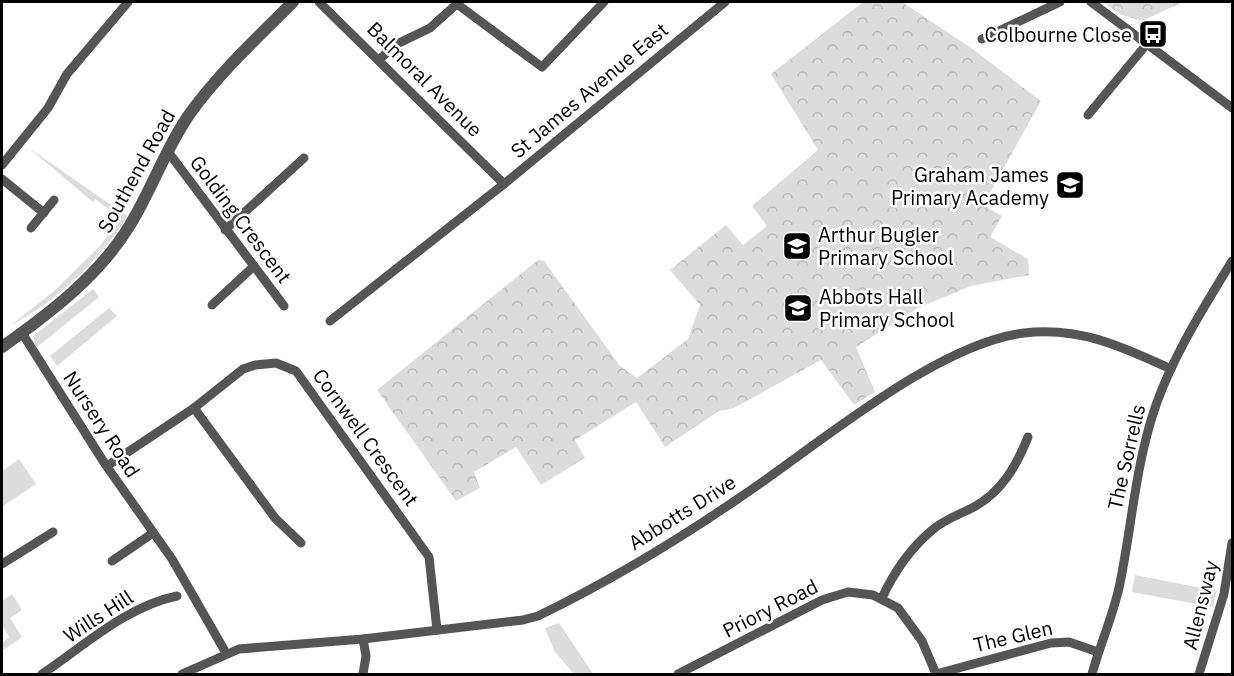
<svg xmlns="http://www.w3.org/2000/svg" width="1234" height="676" viewBox="0 0 1234 676" font-family="'IBM Plex Sans',sans-serif">
<defs>
<pattern id="park-crowns" width="20" height="18" patternUnits="userSpaceOnUse" patternTransform="scale(1.5)"><rect width="20" height="18" fill="#dcdcdc"/><path d="M2 6a3 3 0 1 1 6 0M12 15a3 3 0 1 1 6 0" fill="none" stroke="#bbb"/></pattern>
</defs>
<rect width="100%" height="100%" fill="#fff"/>
<g fill="#dcdcdc">
<path d="M29,148L127,216L131,224L125,221C95,263 58,301 11,325L53,292L99,247L121,218L95,199L93,202Z"/>
<path d="M93,289L99,297L36,348L33,336Z"/>
<path d="M109,308L117,316L57,366L50,356Z"/>
<path d="M19,459L36,484L2,507V471Z"/>
<path d="M1135,575L1217,591L1213,607L1132,592Z"/>
<path d="M12,594L22,610L10,618L22,637L2,651V643L9,637L2,625V601Z"/>
<path d="M559,623L593,674H574L555,652L545,628Z"/>
</g>
<g fill="url(#park-crowns)">
<path d="M863,2H902L974,50L1041,101L983,205L1002,216L990,237L1028,259L1029,275L971,286L918,308L856,347L875,392L854,405L821,360L734,408L719,411L665,447L636,402L575,440L585,458L541,485L516,447L474,472L480,488L456,501L377,390L538,260L544,261L620,366L637,378L688,339L700,305L670,270L726,225L743,245L767,226L752,206L818,150L771,74Z"/>
<path d="M1103,2H1183L1142,21L1119,14Z"/>
</g>
<g fill="none" stroke-linecap="round" stroke-linejoin="round">
<g stroke="#555" stroke-width="9">
<path d="M319,2L504,184"/>
<path d="M1091,2L1232,108"/>
<path d="M457,4L542,67L604,2"/>
<path d="M982,39L1060,2"/>
<path d="M380,59L395,45L430,28L459,2"/>
<path d="M1088,115L1146,45"/>
<path d="M169,153L284,306"/>
<path d="M2,165L48,108L67,74L128,2"/>
<path d="M2,179L44,213"/>
<path d="M31,228L54,200"/>
<path d="M225,230L304,158"/>
<path d="M212,305L253,267"/>
<path d="M330,321L504,184L725,2"/>
<path d="M22,333L105,464L172,559L226,653"/>
<path d="M194,408L275,518L301,543"/>
<path d="M107,466L194,408L243,369L255,365L276,363L296,371L429,557L437,630"/>
<path d="M112,561L153,533"/>
<path d="M2,564L53,532"/>
<path d="M882,598C894,572 910,549 931,531C943,520 958,515 972,508C1001,493 1016,467 1028,437"/>
<path d="M42,674C84,646 127,606 177,596"/>
<path d="M182,674L239,649L363,639L523,620L538,616C608,582 678,540 742,496C817,446 935,344 1024,333C1079,326 1123,347 1171,369"/>
<path d="M363,674L366,656L363,639"/>
<path d="M678,674L822,600L848,592L873,595L898,608L922,641L936,674"/>
<path d="M936,674L1051,643L1069,642L1098,652"/>
<path d="M1092,674C1100,645 1112,618 1119,588C1132,527 1135,465 1156,405C1174,354 1204,307 1232,261"/>
<path d="M1199,674L1224,594L1232,543"/>
</g>
<path stroke="#555" stroke-width="12" d="M2,347C50,313 99,276 130,225C152,189 166,147 191,112C220,72 258,37 293,2"/>
</g>
<defs>
<g id="bus-square" transform="scale(1.5)"><rect x="-9" y="-9" width="18" height="18" rx="4" fill="#000" stroke="#fff"/><path d="M-5-6H5V4H4V6H2V4H-2V6H-4V4H-5ZM-3.5-4V0h7V-4ZM-3.5 1.2v1.5H-2V1.2ZM2 1.2v1.5H3.5V1.2Z" fill="#fff"/></g>
<g id="school-square" transform="scale(1.5)"><rect x="-9" y="-9" width="18" height="18" rx="4" fill="#000" stroke="#fff"/><path d="M0-5L7-2L0 1L-7-2ZM-4 1L0 2.5L4 1V4Q0 6-4 4Z" fill="#fff"/></g>
</defs>
<g fill-rule="evenodd">
<use href="#bus-square" x="1153" y="34"/>
<use href="#school-square" x="1070" y="185"/>
<use href="#school-square" x="797" y="246"/>
<use href="#school-square" x="798" y="308"/>
</g>
<g text-anchor="middle" dominant-baseline="central" stroke-width="5" stroke-linejoin="round" paint-order="stroke">
<g font-size="20" fill="#000" stroke="#fff" text-anchor="end">
<text x="1132" y="34">Colbourne Close</text>
<text x="1049" y="174">Graham James<tspan x="1049" dy="23">Primary Academy</tspan></text>
<text x="818" y="234" text-anchor="start">Arthur Bugler<tspan x="818" dy="23">Primary School</tspan></text>
<text x="819" y="296" text-anchor="start">Abbots Hall<tspan x="819" dy="23">Primary School</tspan></text>
</g>
<g font-size="20" fill="#000" stroke="#fff">
<text transform="translate(425 79) rotate(45)">Balmoral Avenue</text>
<text transform="translate(589 90) rotate(-40)">St James Avenue East</text>
<text transform="translate(136 171) rotate(-61)">Southend Road</text>
<text transform="translate(241 219) rotate(53)">Golding Crescent</text>
<text transform="translate(102 424) rotate(57)">Nursery Road</text>
<text transform="translate(366 437) rotate(54)">Cornwell Crescent</text>
<text transform="translate(1126 457) rotate(-77)">The Sorrells</text>
<text transform="translate(682 512) rotate(-32)">Abbotts Drive</text>
<text transform="translate(1200 605) rotate(-76)">Allensway</text>
<text transform="translate(770 608) rotate(-27)">Priory Road</text>
<text transform="translate(98 616) rotate(-33)">Wills Hill</text>
<text transform="translate(1013 636) rotate(-13)">The Glen</text>
</g>
</g>
<rect width="1234" height="676" fill="none" stroke="#000000" stroke-width="6"/>
</svg>
